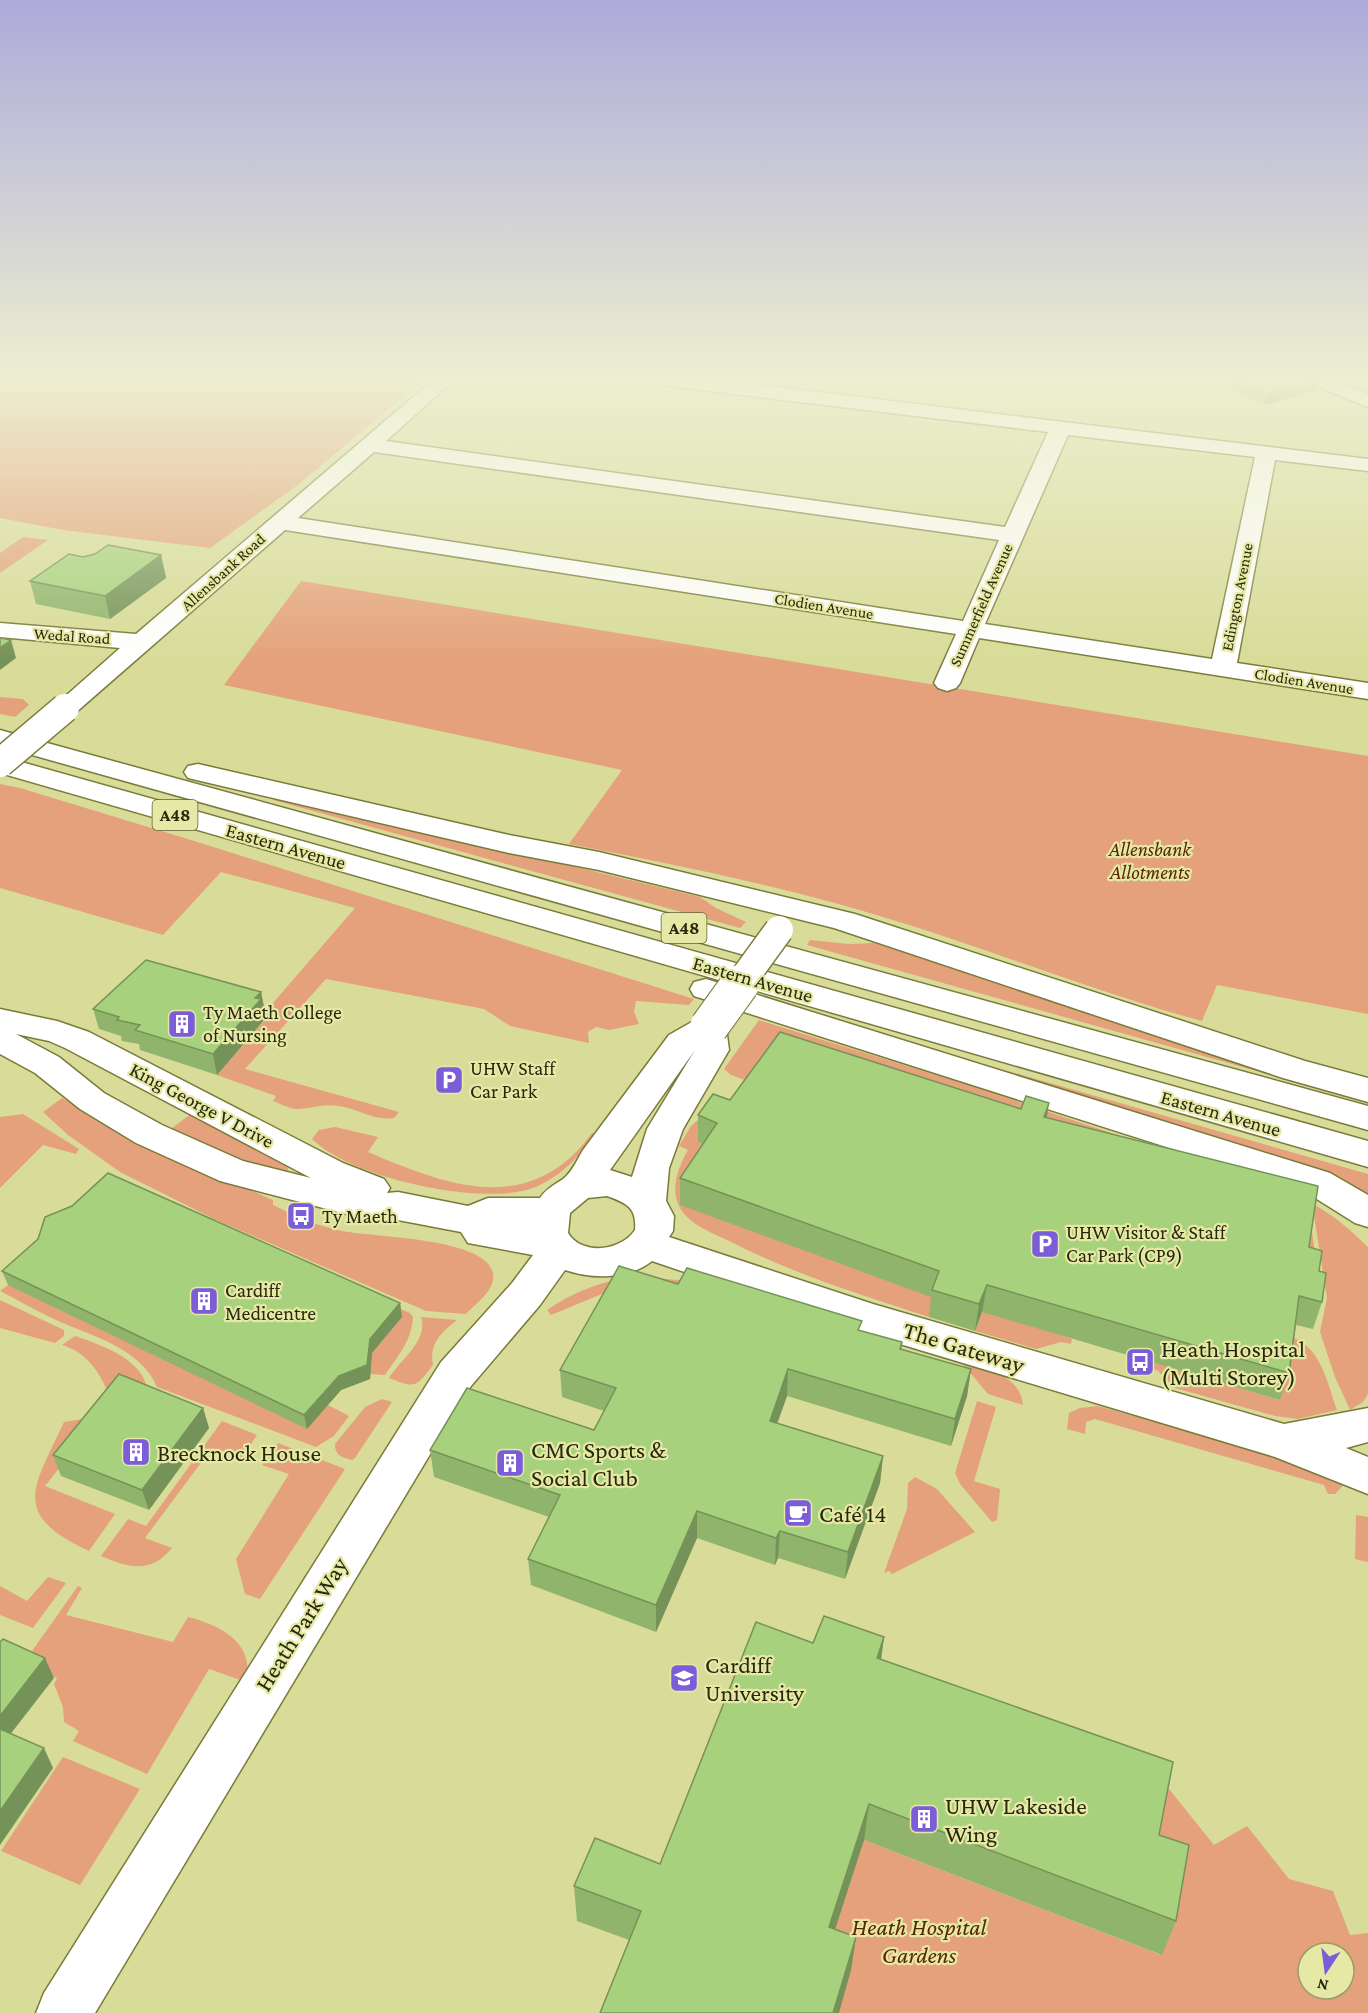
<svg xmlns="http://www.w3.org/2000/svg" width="1368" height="2013" viewBox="0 0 1368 2013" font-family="'Crimson Pro',serif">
<rect width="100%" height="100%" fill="#d8dc98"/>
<g fill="#e5a17b" fill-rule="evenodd">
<path d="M0,380H423L299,484L210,548L63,530L0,518Z"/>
<path d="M23,537L48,540L0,573V553Z"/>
<path d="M301,581L1368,756V1014L1217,985L1202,1021C1103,994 1007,956 909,925C797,889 683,866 569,844L622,770L224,685Z"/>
<path d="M0,697L23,699L29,705L15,717L0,714Z"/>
<path d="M0,784L20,788L204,844L694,999L689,1005L636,1001L634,1012L639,1024L609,1030L596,1027L588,1032L589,1043L510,1026L484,1009L326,979L245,1069L399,1112L394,1118C374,1121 358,1109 339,1106C324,1103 310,1109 295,1109C288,1108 279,1103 273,1101L276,1096L217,1075L265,1020L260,1018L355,908L221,872L163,935L0,888Z"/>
<path d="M278,795L700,897L716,908L746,922L740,928L273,800Z"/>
<path d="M810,940L849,944L874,943L1256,1066L1368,1099V1102L807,945Z"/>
<path d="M759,1020L971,1086L1284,1191C1323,1207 1338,1218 1368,1247V1394L1363,1402L1350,1410L1335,1377L1320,1332L1327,1298L1314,1216L1309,1214L1321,1289L731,1075L724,1069Z"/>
<path d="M924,1047L1368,1174V1197L918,1049Z"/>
<path d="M62,1098L148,1146L273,1200V1205C294,1215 315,1225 338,1230C368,1238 485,1236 493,1273C496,1290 476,1303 466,1314L426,1311L214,1219L120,1172L68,1135L43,1112Z"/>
<path d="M192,1113L291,1163L287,1171L276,1177L167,1132Z"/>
<path d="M23,1114L79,1149L76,1154L43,1145L0,1188V1117Z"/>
<path d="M700,1118L698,1142L717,1150L937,1293L929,1317C861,1295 794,1274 731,1242C717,1235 698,1228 687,1217C667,1197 676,1171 688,1150L679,1146L691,1126Z"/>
<path d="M335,1127L378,1137L368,1152C448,1186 530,1218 592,1133L596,1134C581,1155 562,1175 538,1186C488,1209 351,1178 312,1139L319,1130Z"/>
<path d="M195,1218L410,1313L413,1317C412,1340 398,1356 385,1375L370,1374L372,1353L402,1317Z"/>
<path d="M639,1277L692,1281L722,1288L626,1284L551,1315L547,1310C575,1291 605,1279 639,1277Z"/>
<path d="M8,1285L328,1405L349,1416L334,1436L316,1447L157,1387C140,1347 91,1336 54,1319C36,1311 18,1300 0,1291Z"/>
<path d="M0,1300L64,1330V1336L55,1343L0,1328Z"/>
<path d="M984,1308L1072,1339L1071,1344L1061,1342L1036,1349L975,1331Z"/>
<path d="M421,1317L457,1320C441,1333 429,1343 433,1365C416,1387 416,1389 389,1378C400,1360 429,1340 421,1317Z"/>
<path d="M75,1336C101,1345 140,1358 147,1387L108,1392C98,1370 86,1352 62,1345Z"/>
<path d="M1288,1336C1321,1345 1327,1382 1337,1410L1298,1419L1275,1416L1175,1388L1158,1371L1151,1368L1152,1362L1280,1400Z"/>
<path d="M961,1362C985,1369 1020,1374 1023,1405L988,1394Z"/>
<path d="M382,1399L392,1402L355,1458L352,1460C342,1457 335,1456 335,1444L365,1407Z"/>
<path d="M977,1401L996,1407L974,1481L1000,1489L997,1520L992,1522L960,1484L955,1473Z"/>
<path d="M1098,1406L1270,1454L1347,1481L1335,1494H1328L1324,1485L1095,1419L1086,1422L1085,1434L1067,1429L1069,1413L1080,1408Z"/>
<path d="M100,1416L45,1486L115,1514L89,1551C9,1514 34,1487 64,1422Z"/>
<path d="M222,1421L257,1435L242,1458L212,1448L145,1538L172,1548C151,1574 128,1568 101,1556L128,1519L146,1526Z"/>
<path d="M278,1443L345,1469L260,1599L245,1594L236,1559L289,1474L262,1465Z"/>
<path d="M915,1477L937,1489L975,1532L892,1574L889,1571L884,1573L907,1509L908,1483Z"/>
<path d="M1356,1515L1368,1517V1562L1355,1559Z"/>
<path d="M48,1577L66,1583L33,1628L0,1615V1586L27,1601Z"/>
<path d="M78,1586L82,1588L66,1615L173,1642L188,1617C220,1625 256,1643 246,1682L209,1669L147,1774L73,1741L79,1731L64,1722L63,1707L54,1684L57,1678L28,1664L35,1654L32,1651Z"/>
<path d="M63,1757L140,1789L80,1885L1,1851Z"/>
<path d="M1169,1789L1214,1845L1247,1826L1289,1879L1333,1891L1350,1935L1368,1933V2013H839L825,1961L864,1840L1161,1955L1146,1871L1160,1798ZM1308,1953H1344V1989H1308Z"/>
</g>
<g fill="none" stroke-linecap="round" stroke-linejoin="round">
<g stroke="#797b39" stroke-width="3">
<g id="minor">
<path d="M433,380H454L386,441L1005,527L1048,432L668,386L661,384L659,380H719L1368,459V471L1275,460L1237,663L1368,683V699L979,638L960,683L956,688L947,691L938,688L934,683L956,634L285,530L74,714L65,716L56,714L52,708L120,648L0,637V623L136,634ZM1068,435L1255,457L1212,659L985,624ZM374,452L999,540L963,621L298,518Z"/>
<path d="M0,1009L57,1021L89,1032L343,1163L384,1179L390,1188L387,1193L398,1192L468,1206L488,1198H540C546,1189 554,1185 563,1179C572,1172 577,1160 583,1150L669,1035L697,1019L709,1016L721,1019L726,1027L729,1050L683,1129L669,1168L666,1201L674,1216L673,1231L669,1237L873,1304L1284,1424L1368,1408V1442L1346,1448L1368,1457V1494L1275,1457L870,1335L652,1261C628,1280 592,1279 565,1270L540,1305L471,1386L95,2013H36L44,1993L441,1362L512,1283L533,1255L468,1243L461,1232L398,1220L373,1221L220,1181L136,1143L80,1109L35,1073L0,1054ZM16,1034L49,1041L65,1048L311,1178L243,1161L162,1125L104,1093L59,1057ZM695,1050L647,1129L632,1177L610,1170ZM607,1196C627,1203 637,1208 635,1230C621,1251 582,1256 568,1233L570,1213L588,1198Z"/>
</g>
</g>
<g stroke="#797b39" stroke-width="3">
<path id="major" d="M1309,380H1336L1368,394V407L1311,384Z"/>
</g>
<g stroke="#797b39" stroke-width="3">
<g id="highway">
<path d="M0,730L1368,1106V1130L0,746Z"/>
<path d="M0,756L1368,1141V1167L0,773Z"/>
<path d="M198,764L509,835L599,852L855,914L1305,1061L1368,1078V1102L1283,1078L834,928L599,870L509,853L188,778L184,772L188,766Z"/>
<path d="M706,979L1330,1173L1368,1195V1227L1355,1223L1304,1191L694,996L690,989L694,982Z"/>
</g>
</g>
<use href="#minor" fill="#fff" fill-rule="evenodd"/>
<use href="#major" fill="#fff" fill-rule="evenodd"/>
<use href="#highway" fill="#fff" fill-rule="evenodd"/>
<g stroke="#797b39" stroke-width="31" stroke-linecap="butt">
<g id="minor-bridge-far1">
<path d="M0,763L65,708"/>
<path d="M739,985L779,930"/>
</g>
</g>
<g stroke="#797b39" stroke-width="40" stroke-linecap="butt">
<path id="minor-bridge" d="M709,1027L740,984"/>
</g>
<use href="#minor-bridge-far1" stroke="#fff" stroke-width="28"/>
<use href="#minor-bridge" stroke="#fff" stroke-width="38"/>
</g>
<g fill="#90b46c">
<path d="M1234,380H1320L1318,390L1265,405L1232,390Z"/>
<path d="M161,555L166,578L110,619L36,604L30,581L83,557Z"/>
<path d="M261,992L265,1012L264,1013L265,1019L217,1075L140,1050L139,1044L122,1041L121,1036L99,1029L93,1009Z"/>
<path d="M730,1100L1047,1117L1309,1247L1319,1271L1322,1302L1313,1329L1296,1325L1289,1373L1280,1400L982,1312L975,1331L929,1317L931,1297L680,1205V1178L703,1144L698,1142V1115Z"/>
<path d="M2,1271L400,1303L402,1317L372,1353L370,1379L341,1390L307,1429L8,1285Z"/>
<path d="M678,1284L902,1342V1349L971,1369L967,1396L951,1446L787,1396L777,1424L883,1456L880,1483L845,1579L778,1558L775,1565L697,1538L656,1632L531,1585L528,1559L549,1517L434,1477L430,1450L594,1430L604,1411L562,1397L560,1370Z"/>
<path d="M203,1408L209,1428L149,1510L61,1476L53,1455Z"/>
<path d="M884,1637L881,1660L1159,1835L1176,1921L1162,1955L864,1840L835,1929L856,1937L851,1970L629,1940L577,1921L574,1886L660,1864L813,1643Z"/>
</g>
<g fill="#759258">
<path d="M1318,380H1320L1318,390L1265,405L1267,394Z"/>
<path d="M161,555L166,578L110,619L105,596Z"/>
<path d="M11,640L16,658L0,670V648Z"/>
<path d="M261,992L265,1012L264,1013L265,1019L217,1075L213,1054Z"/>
<path d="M1049,1103L1045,1130L1044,1117Z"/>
<path d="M987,1285L982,1312L975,1331L979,1304Z"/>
<path d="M400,1303L402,1317L372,1353L370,1379L341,1390L307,1429L304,1415Z"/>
<path d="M788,1369L787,1396L768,1449L770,1421Z"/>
<path d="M971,1369L967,1396L951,1446L955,1419Z"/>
<path d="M203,1408L209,1428L149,1510L142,1490Z"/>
<path d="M883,1456L880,1483L845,1579L848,1552Z"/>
<path d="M697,1511V1538L656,1632V1605Z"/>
<path d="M780,1531L778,1558L775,1565L776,1538Z"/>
<path d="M884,1637L879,1674L877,1658Z"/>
<path d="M45,1658L54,1678L2,1745L0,1741V1716Z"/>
<path d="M44,1748L53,1768L0,1845V1811Z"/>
<path d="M869,1804L864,1840L825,1961L829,1927Z"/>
<path d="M856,1937L851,1970L839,2013H833Z"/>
</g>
<g fill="#a7d17d" stroke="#759258" stroke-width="1.5">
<path d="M1237,380H1318L1267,394Z"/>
<path d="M108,545L161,555L105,596L30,581L69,554L83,557L95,554Z"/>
<path d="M0,638L11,640L0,648Z"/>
<path d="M146,960L261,992L255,998L261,999L213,1054L135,1030L140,1025L117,1020L119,1017L93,1009Z"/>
<path d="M780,1032L1021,1109L1026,1096L1049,1103L1044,1117L1318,1186L1309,1247L1322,1251L1319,1271L1326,1273L1322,1302L1299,1296L1289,1373L987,1285L979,1304L932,1290L939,1271L680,1178L717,1123L698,1115L713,1094L730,1100Z"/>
<path d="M108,1173L400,1303L370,1339L367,1365L339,1376L304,1415L2,1271L38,1239L45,1217L72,1206Z"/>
<path d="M619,1266L678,1284L687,1268L862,1321L858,1330L902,1342L900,1349L971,1369L955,1419L788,1369L770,1421L883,1456L848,1552L780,1531L776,1538L697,1511L656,1605L528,1559L560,1495L430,1450L467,1388L594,1430L616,1388L560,1370Z"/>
<path d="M119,1374L203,1408L142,1490L53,1455Z"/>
<path d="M824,1616L884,1637L877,1658L1173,1762L1159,1835L1189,1845L1176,1921L869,1804L829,1927L856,1937L833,2013H600L641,1911L574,1886L595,1838L660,1864L756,1622L813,1643Z"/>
<path d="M3,1639L45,1658L0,1716V1642Z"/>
<path d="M0,1729L44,1748L0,1811Z"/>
</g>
<linearGradient id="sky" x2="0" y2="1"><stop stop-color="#adaada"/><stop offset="0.57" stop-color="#edefd1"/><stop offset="1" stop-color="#edefd1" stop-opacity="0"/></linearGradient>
<rect width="1368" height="662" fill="url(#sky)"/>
<defs>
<g id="building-square" transform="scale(1.5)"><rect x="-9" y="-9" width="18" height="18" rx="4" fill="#7a5dd7" stroke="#e6e9a5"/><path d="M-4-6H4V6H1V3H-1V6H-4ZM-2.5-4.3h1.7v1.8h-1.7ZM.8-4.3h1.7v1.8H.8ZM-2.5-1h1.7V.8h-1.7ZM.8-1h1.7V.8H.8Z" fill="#fff"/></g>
<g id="parking-square" transform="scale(1.5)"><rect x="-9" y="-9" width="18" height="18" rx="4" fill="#7a5dd7" stroke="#e6e9a5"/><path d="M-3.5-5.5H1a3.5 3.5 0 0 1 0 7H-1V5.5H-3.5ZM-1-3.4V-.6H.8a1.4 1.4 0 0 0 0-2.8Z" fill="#fff"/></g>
<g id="bus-square" transform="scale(1.5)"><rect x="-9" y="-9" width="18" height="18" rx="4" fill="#7a5dd7" stroke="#e6e9a5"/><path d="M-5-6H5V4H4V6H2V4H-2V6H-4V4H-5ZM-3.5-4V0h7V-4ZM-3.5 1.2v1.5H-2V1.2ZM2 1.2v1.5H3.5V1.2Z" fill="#fff"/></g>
<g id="cafe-square" transform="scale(1.5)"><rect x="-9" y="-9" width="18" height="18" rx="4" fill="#7a5dd7" stroke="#e6e9a5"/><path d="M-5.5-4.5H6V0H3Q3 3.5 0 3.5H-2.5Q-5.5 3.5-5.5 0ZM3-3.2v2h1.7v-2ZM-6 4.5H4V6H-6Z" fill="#fff"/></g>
<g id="university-square" transform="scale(1.5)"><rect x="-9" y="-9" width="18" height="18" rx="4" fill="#7a5dd7" stroke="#e6e9a5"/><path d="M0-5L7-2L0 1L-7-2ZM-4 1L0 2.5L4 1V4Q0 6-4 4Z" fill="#fff"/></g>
</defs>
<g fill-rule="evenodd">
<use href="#building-square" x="182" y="1024"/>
<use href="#parking-square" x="449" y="1080"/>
<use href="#bus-square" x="301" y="1216"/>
<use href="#parking-square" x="1045" y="1244"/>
<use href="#building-square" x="204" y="1301"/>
<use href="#bus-square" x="1140" y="1362"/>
<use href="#building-square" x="136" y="1452"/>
<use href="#building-square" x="510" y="1463"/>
<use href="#cafe-square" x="798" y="1513"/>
<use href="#university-square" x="684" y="1678"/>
<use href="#building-square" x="924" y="1819"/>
</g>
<g text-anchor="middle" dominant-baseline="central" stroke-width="4.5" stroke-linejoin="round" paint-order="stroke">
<g font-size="16" fill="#28280d" stroke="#e6e9a5">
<text transform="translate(223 572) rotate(-42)">Allensbank Road</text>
<text transform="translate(1237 597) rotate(-79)">Edington Avenue</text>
<text transform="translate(981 605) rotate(-66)">Summerfield Avenue</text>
<text transform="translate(824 606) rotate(9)">Clodien Avenue</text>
<text transform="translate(72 636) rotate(4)">Wedal Road</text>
<text transform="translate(1304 681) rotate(9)">Clodien Avenue</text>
</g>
<g fill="#e6e9a5" stroke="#61623b" stroke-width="1.5">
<rect x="152.5" y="800" width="45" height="30" rx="4.5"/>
<rect x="661.5" y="913" width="45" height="30" rx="4.5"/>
</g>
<g font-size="18" font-weight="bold" fill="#28280d">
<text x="175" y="815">A48</text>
<text x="684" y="928">A48</text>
</g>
<g font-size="20" fill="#28280d" stroke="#e6e9a5">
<text transform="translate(286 846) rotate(16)">Eastern Avenue</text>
<text transform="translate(753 979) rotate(16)">Eastern Avenue</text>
<text transform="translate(202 1105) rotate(28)">King George V Drive</text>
<text transform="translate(1221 1113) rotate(16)">Eastern Avenue</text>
</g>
<g font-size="20" font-style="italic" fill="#5a2600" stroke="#e6e9a5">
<text x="1150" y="849">Allensbank<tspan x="1150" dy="23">Allotments</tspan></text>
</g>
<g font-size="20" fill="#28280d" stroke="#e6e9a5" text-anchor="start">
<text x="203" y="1012">Ty Maeth College<tspan x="203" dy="23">of Nursing</tspan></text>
<text x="470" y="1068">UHW Staff<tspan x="470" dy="23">Car Park</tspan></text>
<text x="322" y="1216">Ty Maeth</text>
<text x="1066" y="1232">UHW Visitor &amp; Staff<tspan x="1066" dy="23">Car Park (CP9)</tspan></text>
<text x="225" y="1290">Cardiff<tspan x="225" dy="23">Medicentre</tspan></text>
</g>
<g font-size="24" fill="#28280d" stroke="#e6e9a5">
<text transform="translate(964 1347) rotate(17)">The Gateway</text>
<text transform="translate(301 1624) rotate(-58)">Heath Park Way</text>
</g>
<g font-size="24" fill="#28280d" stroke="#e6e9a5" text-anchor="start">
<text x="1161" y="1348">Heath Hospital<tspan x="1161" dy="28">(Multi Storey)</tspan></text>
<text x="531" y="1449">CMC Sports &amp;<tspan x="531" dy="28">Social Club</tspan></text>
<text x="157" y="1452">Brecknock House</text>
<text x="819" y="1513">Café 14</text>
<text x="705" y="1664">Cardiff<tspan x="705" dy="28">University</tspan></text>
<text x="945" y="1805">UHW Lakeside<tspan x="945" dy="28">Wing</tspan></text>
</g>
<g font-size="24" font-style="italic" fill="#5a2600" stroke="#e6e9a5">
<text x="919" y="1926">Heath Hospital<tspan x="919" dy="28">Gardens</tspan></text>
</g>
</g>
<g transform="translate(1326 1971) rotate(193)"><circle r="28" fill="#e6e9a5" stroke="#9a9c68" stroke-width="1.5"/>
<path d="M0-4.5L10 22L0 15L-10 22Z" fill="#7a5dd7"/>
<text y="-9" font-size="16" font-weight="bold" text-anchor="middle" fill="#28280d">N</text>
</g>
</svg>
